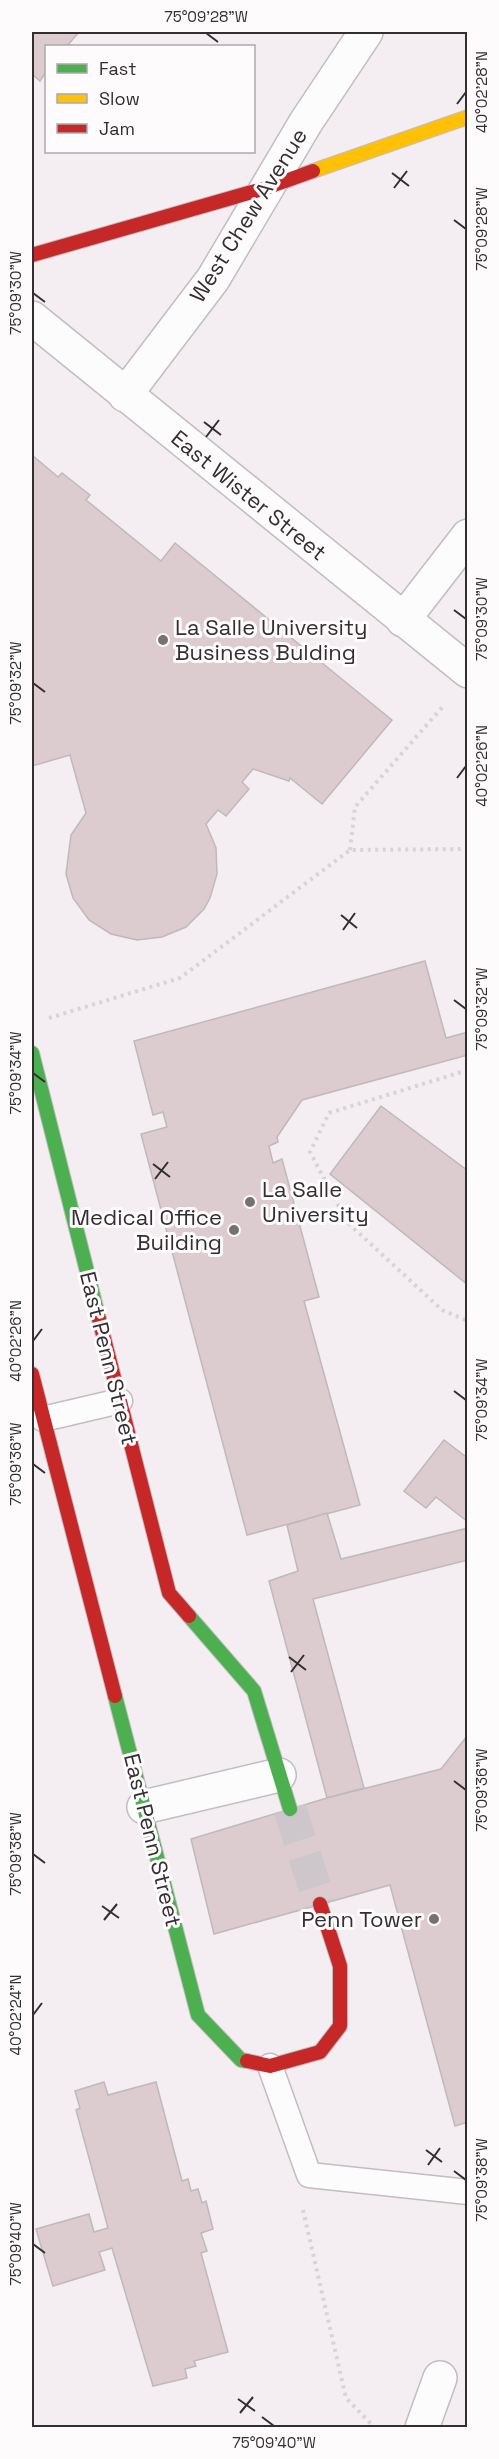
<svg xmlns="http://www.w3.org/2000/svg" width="499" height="2459" viewBox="0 0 499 2459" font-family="'Space Grotesk',sans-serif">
<rect width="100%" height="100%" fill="#f4edf1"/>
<g fill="#ddcccf" stroke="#bfb9bb" stroke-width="1.5">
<path d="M32,32H79L67,46H46V72L40,81L32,74Z"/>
<path d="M32,455L58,477L62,473L90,495L86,500L161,561L175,543L392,720L322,804L290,778L289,781L253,769L242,782L249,789L226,816L218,810L206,824L216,848L217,874L210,898L204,909L186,927L162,937L137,940L111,934L89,920L73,898L66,874L71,835L86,813L70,755L32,766Z"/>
<path d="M425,961L446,1038L468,1032V1055L302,1100L277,1137L278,1142L269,1146L273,1163L282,1159L319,1297L304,1301L360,1505L247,1535L141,1134L167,1127L163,1112L153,1115L134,1041Z"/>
<path d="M381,1106L468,1171V1285L330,1174Z"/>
<path d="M444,1440L465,1456L468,1453V1522L436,1497L426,1508L404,1491Z"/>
<path d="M327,1513L341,1559L468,1528V1560L313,1599L364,1788L327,1798L269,1581L298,1571L287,1525Z"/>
<path d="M468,1735V2122L455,2126L390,1885L214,1934L191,1839L327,1798L441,1769Z"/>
<path d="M104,2082L108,2095L156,2082L182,2181L188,2179L191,2191L198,2189L202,2203L206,2201L213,2229L201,2233L207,2251L201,2253L228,2352L194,2361L196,2366L185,2369L187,2378L153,2386L112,2248L99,2252L105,2270L53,2286L36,2229L89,2214L94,2232L108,2228L76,2110L80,2108L75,2091Z"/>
</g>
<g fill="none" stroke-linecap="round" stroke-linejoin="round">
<path stroke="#cdc7cb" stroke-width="33" stroke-dasharray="33 16" stroke-linecap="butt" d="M290,1809L320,1904"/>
<g stroke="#c2bdc0" stroke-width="27">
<g id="lane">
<path d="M43,1419L120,1401"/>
<path d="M270,2066L309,2175L468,2192"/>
</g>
</g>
<g stroke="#c2bdc0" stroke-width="36">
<g id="street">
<path d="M32,318L468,671"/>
<path d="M125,395L213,279L306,122L366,32"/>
<path d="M403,620L468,536"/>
<path d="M144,1807L279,1775"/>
<path d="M422,2428L440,2378"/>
</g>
</g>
<g stroke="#c2bdc0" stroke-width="16">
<g id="fast">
<path d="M32,1053L99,1319"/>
<path d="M189,1616L254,1691L290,1809"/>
<path d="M115,1696L198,2015L241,2060L247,2061"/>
</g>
</g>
<g stroke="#c2bdc0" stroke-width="16">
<path id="slow" d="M313,171L468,117"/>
</g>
<g stroke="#c2bdc0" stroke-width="16">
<g id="jam">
<path d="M32,255L266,188L313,171"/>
<path d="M99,1319L169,1593L189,1616"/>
<path d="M32,1374L115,1696"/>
<path d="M247,2061L270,2066L320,2052L340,2026V1966L320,1904"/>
</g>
</g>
<g stroke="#d6d4d6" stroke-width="4" stroke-dasharray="3 4.5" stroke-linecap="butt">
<path d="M350,850L355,807L445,704"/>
<path d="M49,1018L180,978L350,850L468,849"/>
<path d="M468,1070L329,1113L310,1152L347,1222L442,1310L468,1321"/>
<path d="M303,2210L346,2398L375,2428"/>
</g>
<use href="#lane" stroke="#fdfcfd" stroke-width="24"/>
<use href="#street" stroke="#fdfcfd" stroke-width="33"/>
<use href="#fast" stroke="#4caf50" stroke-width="14"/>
<use href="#slow" stroke="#ffc107" stroke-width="14"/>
<use href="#jam" stroke="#c62828" stroke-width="14"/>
</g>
<path fill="none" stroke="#332e31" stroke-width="2" d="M206,33L218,42M457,104L466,92M392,173L409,186M394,188L407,171M454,220L466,229M33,293L45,302M204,422L221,435M206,437L219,420M454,610L466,619M33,683L45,692M457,778L466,766M341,915L357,928M343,930L355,913M454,1000L466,1009M33,1073L45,1082M153,1164L170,1177M155,1179L168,1162M33,1341L42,1329M454,1391L466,1400M33,1464L45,1473M289,1657L306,1670M291,1672L304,1655M454,1781L466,1790M33,1854L45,1863M102,1906L119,1918M104,1920L117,1904M33,2015L42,2003M426,2150L442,2162M428,2165L440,2148M454,2171L466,2180M33,2244L45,2253M238,2399L255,2411M240,2413L253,2397M262,2417L274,2426"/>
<g fill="#777174" stroke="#fefbfd" stroke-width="2">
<circle cx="163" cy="640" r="6"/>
<circle cx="250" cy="1202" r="6"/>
<circle cx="234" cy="1230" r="6"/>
<circle cx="434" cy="1919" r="6"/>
</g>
<g text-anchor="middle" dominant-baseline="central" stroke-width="6" stroke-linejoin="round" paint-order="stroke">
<g font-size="22" fill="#332e31" stroke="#fefbfd">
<text transform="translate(248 215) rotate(-58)">West Chew Avenue</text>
<text transform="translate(249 495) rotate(39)">East Wister Street</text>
<text transform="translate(109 1358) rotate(76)">East Penn Street</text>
<text transform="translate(153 1840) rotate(76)">East Penn Street</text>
</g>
<g font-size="22" fill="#332e31" stroke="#fefbfd" text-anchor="start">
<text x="175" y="627">La Salle University<tspan x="175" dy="25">Business Bulding</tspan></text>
<text x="262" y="1189">La Salle<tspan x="262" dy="25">University</tspan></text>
<text x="222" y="1217" text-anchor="end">Medical Office<tspan x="222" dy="25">Building</tspan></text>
<text x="422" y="1919" text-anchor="end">Penn Tower</text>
</g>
</g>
<rect width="499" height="2459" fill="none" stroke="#fefbfd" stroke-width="66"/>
<rect x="45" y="45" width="210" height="108" fill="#fefbfd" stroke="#ada9ab" stroke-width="1.5"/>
<rect x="57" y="64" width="30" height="9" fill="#4caf50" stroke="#ada9ab" stroke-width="1.5"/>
<text x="99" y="75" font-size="18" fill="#332e31">Fast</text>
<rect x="57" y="94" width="30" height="9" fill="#ffc107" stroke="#ada9ab" stroke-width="1.5"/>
<text x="99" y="105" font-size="18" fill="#332e31">Slow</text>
<rect x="57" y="124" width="30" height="9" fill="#c62828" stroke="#ada9ab" stroke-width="1.5"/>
<text x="99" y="135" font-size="18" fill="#332e31">Jam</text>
<rect x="33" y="33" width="433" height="2393" fill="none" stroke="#332e31" stroke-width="2"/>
<g font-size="15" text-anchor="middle" fill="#332e31">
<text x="206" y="22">75°09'28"W</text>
<text transform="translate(482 92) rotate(-90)" y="5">40°02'28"N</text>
<text transform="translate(482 229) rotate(-90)" y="5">75°09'28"W</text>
<text transform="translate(16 293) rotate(-90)" y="5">75°09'30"W</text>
<text transform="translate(482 619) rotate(-90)" y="5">75°09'30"W</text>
<text transform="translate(16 683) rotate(-90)" y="5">75°09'32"W</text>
<text transform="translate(482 766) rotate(-90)" y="5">40°02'26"N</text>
<text transform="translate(482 1009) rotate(-90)" y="5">75°09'32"W</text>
<text transform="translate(16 1073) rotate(-90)" y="5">75°09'34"W</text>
<text transform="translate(16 1341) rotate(-90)" y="5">40°02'26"N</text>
<text transform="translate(482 1400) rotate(-90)" y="5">75°09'34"W</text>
<text transform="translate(16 1464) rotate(-90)" y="5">75°09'36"W</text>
<text transform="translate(482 1790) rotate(-90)" y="5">75°09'36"W</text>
<text transform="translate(16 1854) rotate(-90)" y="5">75°09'38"W</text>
<text transform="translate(16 2015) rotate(-90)" y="5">40°02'24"N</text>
<text transform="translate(482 2180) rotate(-90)" y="5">75°09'38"W</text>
<text transform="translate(16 2244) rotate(-90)" y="5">75°09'40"W</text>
<text x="274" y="2448">75°09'40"W</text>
</g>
</svg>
